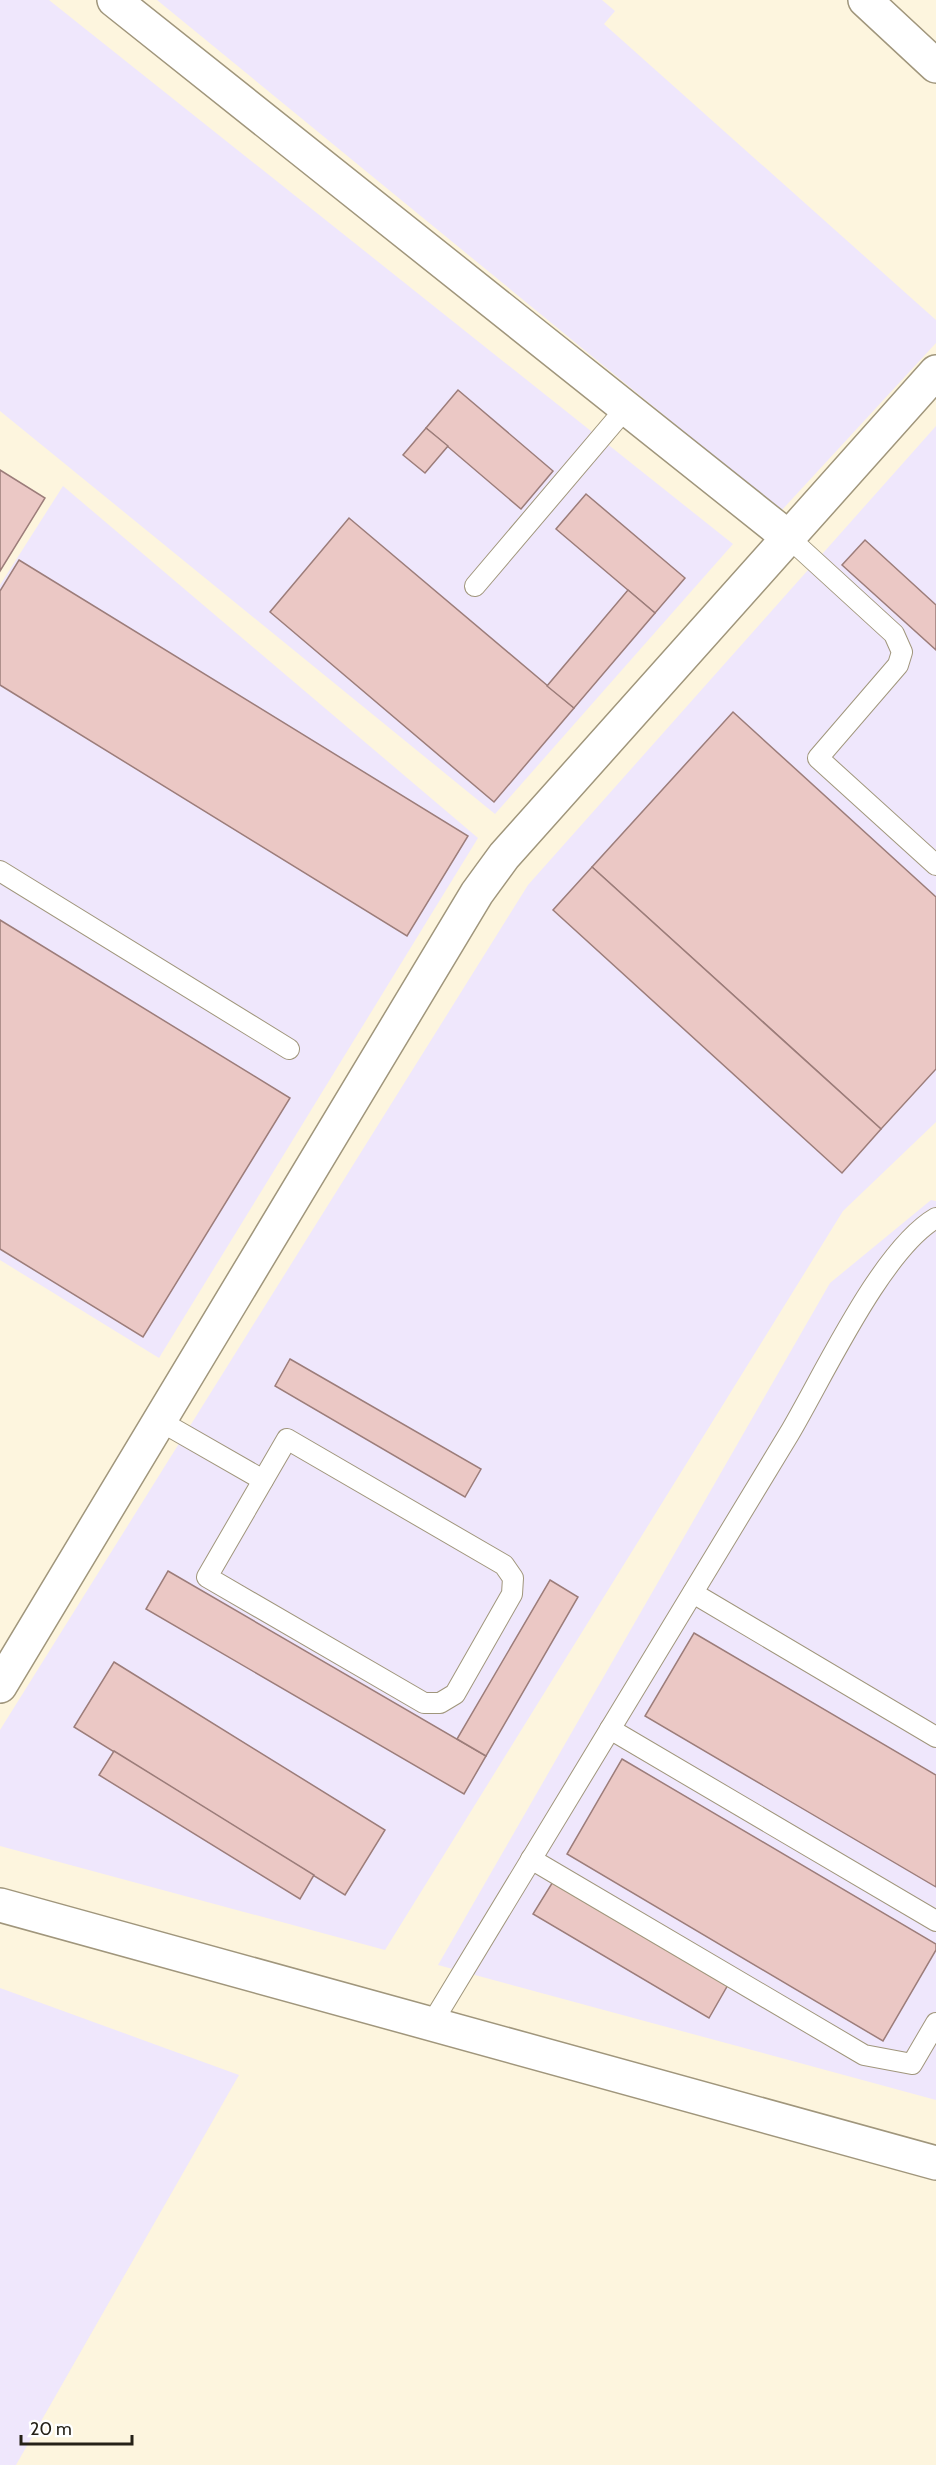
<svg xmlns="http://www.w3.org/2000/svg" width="936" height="2465" viewBox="0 0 936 2465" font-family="Cabin,sans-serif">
<rect width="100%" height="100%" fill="#fdf5de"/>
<g fill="#efe7fc">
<path d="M0,0H49L733,544L495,814L0,411Z"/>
<path d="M157,0H602L615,11L604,24L936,320V343L781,511Z"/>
<path d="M936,426V1122L843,1211L385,1950L0,1846V1730L528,885Z"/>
<path d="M63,486L478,838L159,1358L0,1260V585Z"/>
<path d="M931,1200L936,1201V2100L438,1965L830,1283Z"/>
<path d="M0,1988L239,2075L16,2465H0Z"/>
</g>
<g fill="#ebc8c5" stroke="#9c7d7a" stroke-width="1.5">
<path d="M458,390L553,471L521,509L426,428Z"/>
<path d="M426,428L448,446L425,473L403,455Z"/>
<path d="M0,470L45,498L0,571Z"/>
<path d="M586,494L685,578L655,613L556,529Z"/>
<path d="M349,518L574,708L494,802L270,612Z"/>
<path d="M865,540L936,605V650L842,565Z"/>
<path d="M19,560L468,836L407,936L0,685V591Z"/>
<path d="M628,590L655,613L574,708L547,686Z"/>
<path d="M733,712L936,897V1069L881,1129L592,867Z"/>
<path d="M592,867L881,1129L842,1173L553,910Z"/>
<path d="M0,920L290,1098L143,1337L0,1249Z"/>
<path d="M290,1359L481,1469L465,1497L275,1386Z"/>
<path d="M168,1571L486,1756L464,1794L146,1609Z"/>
<path d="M550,1580L578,1597L486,1756L457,1739Z"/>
<path d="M694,1633L936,1775V1887L645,1716Z"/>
<path d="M114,1662L385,1830L345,1895L74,1727Z"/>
<path d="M114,1751L314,1875L300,1899L99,1775Z"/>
<path d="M622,1759L936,1944V1950L883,2041L567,1854Z"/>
<path d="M554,1880L729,1983L709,2018L533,1914Z"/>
</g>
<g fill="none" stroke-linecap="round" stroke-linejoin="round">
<g stroke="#a0967c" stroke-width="22">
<g id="lane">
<path d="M788,537L894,634L902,652L898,665L818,758L936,865"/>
<path d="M475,586L626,408"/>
<path d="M0,871L289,1049"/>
<path d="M160,1421L263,1480"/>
<path d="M287,1439L504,1565L513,1578L512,1594L455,1694L440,1703H424L207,1577Z"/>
<path d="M693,1593L936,1737"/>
<path d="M610,1729L936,1921"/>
<path d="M531,1859L864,2055L912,2064L936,2023"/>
<path d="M432,2023C551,1827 670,1630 789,1434C823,1377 881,1250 936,1218"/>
</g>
</g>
<g stroke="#a0967c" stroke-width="36">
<g id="street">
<path d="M114,0L788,537"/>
<path d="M865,0L936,66"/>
<path d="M0,1686L477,893L504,856L936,372"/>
</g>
</g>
<g stroke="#a0967c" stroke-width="36">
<path id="secondary" d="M0,1905L936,2163"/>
</g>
<use href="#lane" stroke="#fff" stroke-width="20"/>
<use href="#street" stroke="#fff" stroke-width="33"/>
<use href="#secondary" stroke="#fff" stroke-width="33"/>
</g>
<path d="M21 2435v9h111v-9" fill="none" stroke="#252117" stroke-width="3"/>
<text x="30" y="2435" font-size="18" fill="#252117" stroke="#ffffff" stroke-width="4.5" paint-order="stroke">20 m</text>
</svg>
